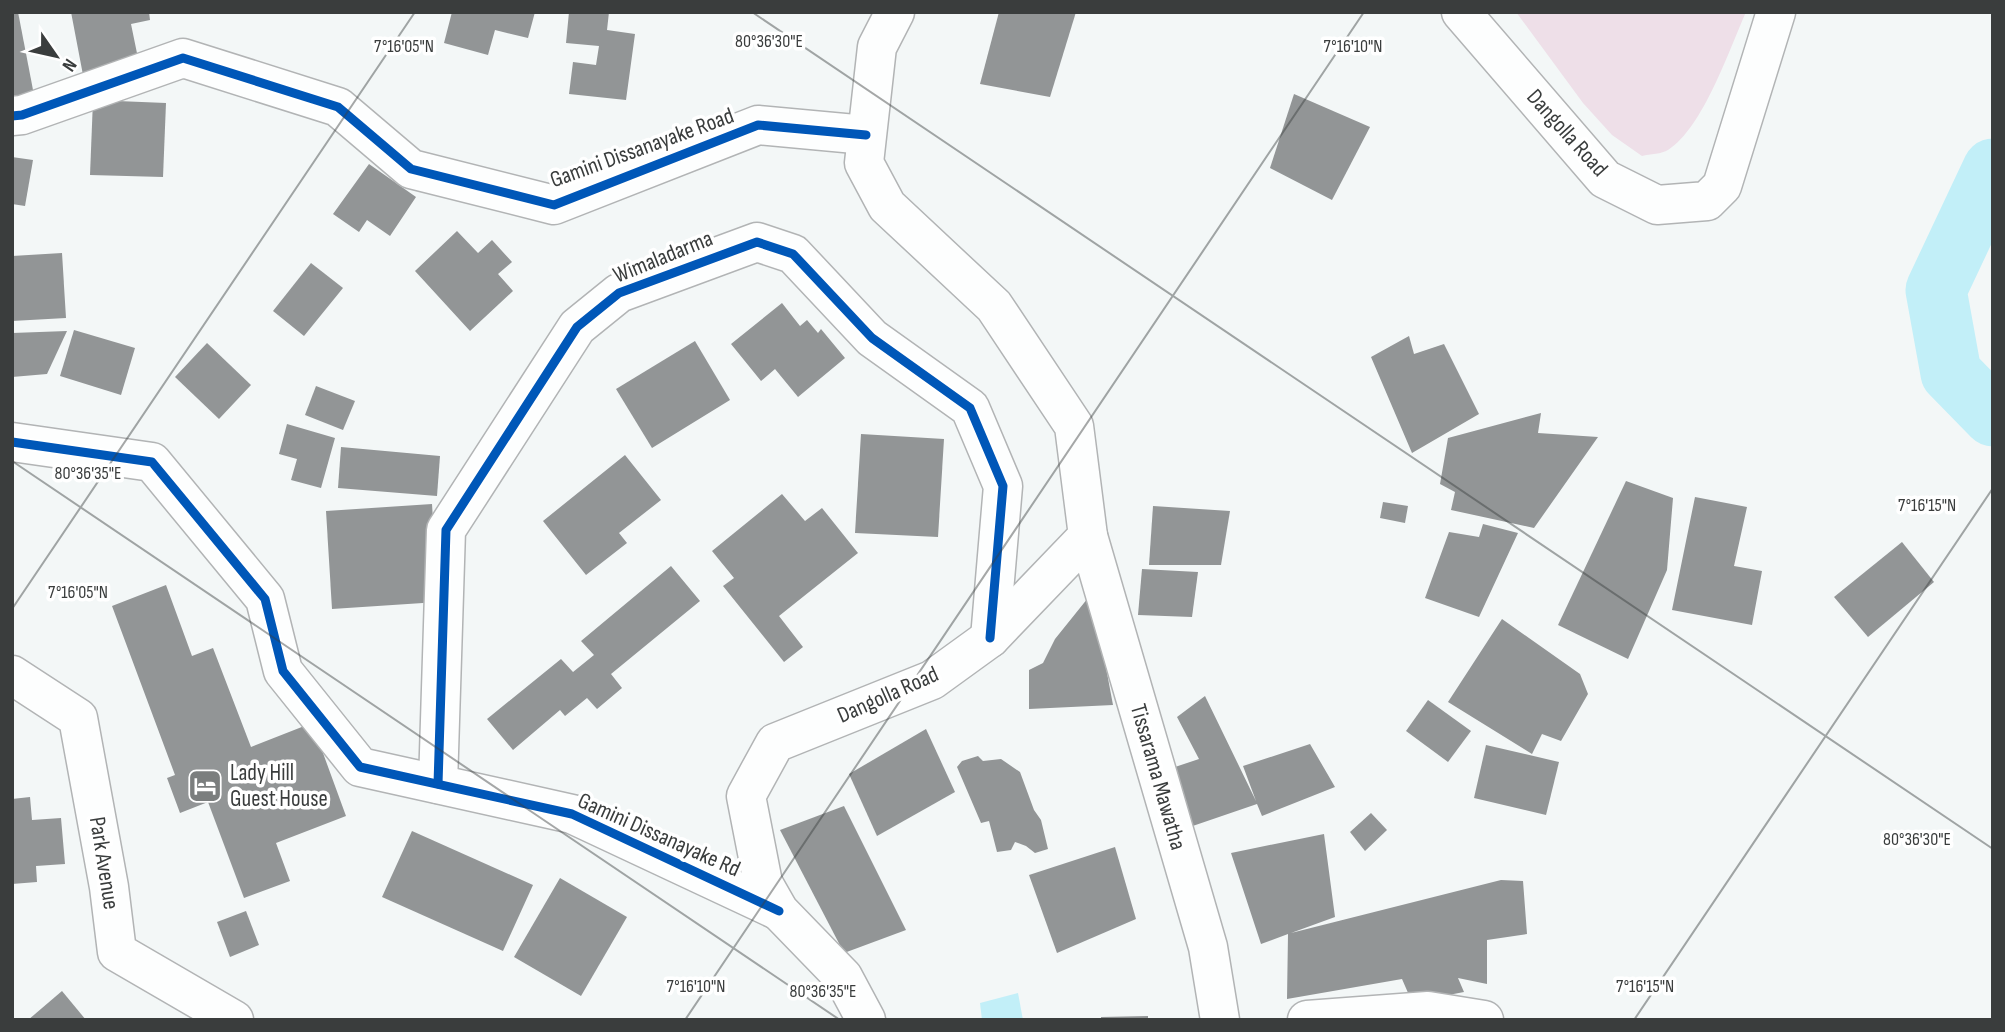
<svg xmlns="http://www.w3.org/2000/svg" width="2005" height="1032" viewBox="0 0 2005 1032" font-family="'Sofia Sans Condensed',sans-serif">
<rect width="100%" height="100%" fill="#f3f7f7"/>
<path fill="#eedfe8" d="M1516,12H1746C1729,50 1703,128 1668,150C1662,154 1650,154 1642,156L1612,135L1583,103Z"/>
<path fill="#c2eff8" d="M1018,993L1023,1020H982L980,1003Z"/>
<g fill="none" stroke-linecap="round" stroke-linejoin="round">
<path stroke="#c2eff8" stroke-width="61" d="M1993,169L1936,290L1951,373L1993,416"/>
</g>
<g fill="#929596">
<path d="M12,12H18L34,95L12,99Z"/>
<path d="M71,12H149L150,20L131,24L139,63L83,75Z"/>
<path d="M452,12H535L528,38L495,30L488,55L444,43Z"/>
<path d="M569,12H609L607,30L635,34L626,100L569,94L573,62L596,65L599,46L566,43Z"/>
<path d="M999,12H1076L1050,97L980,84Z"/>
<path d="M1294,94L1370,127L1332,200L1270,168Z"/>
<path d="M93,100L166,103L163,177L90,175Z"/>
<path d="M12,157L33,160L25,206L12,204Z"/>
<path d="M369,164L416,197L390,236L367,220L359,232L333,214Z"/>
<path d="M457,231L478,253L492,240L512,262L498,274L513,291L470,331L415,271Z"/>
<path d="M62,253L66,318L12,321V256Z"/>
<path d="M311,263L343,288L304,336L273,311Z"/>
<path d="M782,303L800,326L807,320L818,333L821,329L845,358L798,397L775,369L761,381L731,344Z"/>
<path d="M74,330L135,348L121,395L60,376Z"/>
<path d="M67,331L47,374L12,377V333Z"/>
<path d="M1409,336L1414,354L1444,344L1479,414L1412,453L1371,357Z"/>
<path d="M695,341L730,400L652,448L616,389Z"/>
<path d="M207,343L251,385L219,419L175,377Z"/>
<path d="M316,386L355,401L343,430L305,415Z"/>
<path d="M1541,413L1538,433L1598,437L1534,528L1451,510L1455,492L1440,484L1448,438Z"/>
<path d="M287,424L335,438L321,488L291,480L297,459L279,454Z"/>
<path d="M861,434L944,439L938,537L855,533Z"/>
<path d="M341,447L440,456L437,496L338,488Z"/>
<path d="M625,455L661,500L619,533L627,543L586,575L543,521Z"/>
<path d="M1626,481L1673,498L1667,570L1628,659L1558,625Z"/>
<path d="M782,494L805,521L822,508L858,553L779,616L803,647L784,662L723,586L734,578L712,551Z"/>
<path d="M1695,497L1747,507L1734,566L1762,571L1752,625L1672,610Z"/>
<path d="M1383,502L1408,506L1405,523L1380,518Z"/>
<path d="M432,504L438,602L332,609L326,511Z"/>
<path d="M1153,506L1230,511L1221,565H1149Z"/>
<path d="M1483,524L1518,533L1479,617L1425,598L1449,532L1479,537Z"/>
<path d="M1902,542L1934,582L1868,637L1834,597Z"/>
<path d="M671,566L700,601L611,674L622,688L597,709L587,698L565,716L560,710L513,750L487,719L561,659L573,672L594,655L581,641Z"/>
<path d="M1142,569L1198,572L1192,617L1138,615Z"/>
<path d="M166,585L192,656L213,648L251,747L312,723L346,816L276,843L290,881L244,898L208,802L180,813L167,778L175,775L112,606Z"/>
<path d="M1092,593L1113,705L1029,709V670L1043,663L1055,639Z"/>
<path d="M1502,619L1580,674L1588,694L1561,741L1542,734L1532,754L1448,702Z"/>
<path d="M1205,696L1256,801L1243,766L1310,744L1335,787L1262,816L1257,804L1181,830L1166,770L1199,759L1177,717Z"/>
<path d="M1428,700L1471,731L1448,762L1406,731Z"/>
<path d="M926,729L955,792L877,836L849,774Z"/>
<path d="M1486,745L1559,762L1546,815L1474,798Z"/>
<path d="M978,756L983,761L1001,759L1020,772L1034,810L1041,820L1048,849L1035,853L1026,846L1015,842L1011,850L997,852L989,821L981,823L957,767L962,761Z"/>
<path d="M30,797L32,820L61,818L65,864L36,866L37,882L12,884V799Z"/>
<path d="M844,806L906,930L844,953L780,830Z"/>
<path d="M1371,813L1387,830L1365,851L1350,832Z"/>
<path d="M412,831L533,885L503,951L382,897Z"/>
<path d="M1324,834L1335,917L1291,933L1501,880L1523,881L1527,934L1487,940V984L1458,978L1464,992L1412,1002L1402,979L1287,999L1288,934L1261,944L1231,853Z"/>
<path d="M1115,847L1136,919L1057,953L1029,875Z"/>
<path d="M560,878L627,917L581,996L514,957Z"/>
<path d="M246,911L259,945L230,957L217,922Z"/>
<path d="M62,991L86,1020H28Z"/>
<path d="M1148,1016V1020H1101V1017Z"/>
</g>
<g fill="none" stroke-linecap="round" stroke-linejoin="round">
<g stroke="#b2b4b5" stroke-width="41">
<g id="street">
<path d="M12,116L22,115L183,58L338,107L411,169L554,205L758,125L866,135"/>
<path d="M12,442L152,462L265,599L283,671L360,767L572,814L779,911"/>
<path d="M1088,536L1208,947L1220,1020"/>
<path d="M12,675L78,718L109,887L117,952L234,1020"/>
<path d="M438,784L446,530L577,327L619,293L757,242L793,254L872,338L970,408L1003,486L990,638"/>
<path d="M1307,1020L1428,1011L1484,1020"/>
</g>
</g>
<g stroke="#b2b4b5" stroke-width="41">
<g id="secondary">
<path d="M1461,12L1605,179L1657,205L1707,201L1722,186L1776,12"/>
<path d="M866,1020L843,977L779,911L763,883L746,796L775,743L932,680L990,638L1088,536L1074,426L994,306L887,206L864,163L877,47L895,12"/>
</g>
</g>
<use href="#street" stroke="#fdfefe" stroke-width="38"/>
<use href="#secondary" stroke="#fdfefe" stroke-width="38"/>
<g stroke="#fff" stroke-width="13">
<g id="cycleway">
<path d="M12,116L22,115L183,58L338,107L411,169L554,205L758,125L866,135"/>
<path d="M12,442L152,462L265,599L283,671L360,767L572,814L779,911"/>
<path d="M438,784L446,530L577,327L619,293L757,242L793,254L872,338L970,408L1003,486L990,638"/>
</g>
</g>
<use href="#cycleway" stroke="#0057b8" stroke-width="9"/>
</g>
<path fill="none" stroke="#3a3d3d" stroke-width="2" stroke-opacity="0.45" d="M752,12L1993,849M12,461L840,1020M12,609L415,12M685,1020L1364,12M1634,1020L1993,488"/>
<defs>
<g id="hotel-square" transform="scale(1.75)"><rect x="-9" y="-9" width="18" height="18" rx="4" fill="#7b7e7e" stroke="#fff"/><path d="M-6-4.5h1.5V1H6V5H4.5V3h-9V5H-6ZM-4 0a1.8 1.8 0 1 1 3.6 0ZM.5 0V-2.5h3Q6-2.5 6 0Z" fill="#fff"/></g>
</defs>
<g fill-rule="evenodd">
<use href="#hotel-square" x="205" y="786"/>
</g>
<g text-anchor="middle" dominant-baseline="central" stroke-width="7" stroke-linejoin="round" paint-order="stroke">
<g font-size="23" fill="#3a3d3d" stroke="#fff">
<text transform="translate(1567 133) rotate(48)">Dangolla Road</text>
<text transform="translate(642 148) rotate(-20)">Gamini Dissanayake Road</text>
<text transform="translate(663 257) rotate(-22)">Wimaladarma</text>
<text transform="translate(888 695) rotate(-24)">Dangolla Road</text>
<text transform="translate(1158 777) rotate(74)">Tissarama Mawatha</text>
<text transform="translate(659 835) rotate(24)">Gamini Dissanayake Rd</text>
<text transform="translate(104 863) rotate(81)">Park Avenue</text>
</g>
<g font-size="23" fill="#3a3d3d" stroke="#fff" text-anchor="start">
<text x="230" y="773">Lady Hill<tspan x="230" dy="26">Guest House</tspan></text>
</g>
</g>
<g font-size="18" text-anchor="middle" fill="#3a3d3d" stroke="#fff" stroke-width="7" stroke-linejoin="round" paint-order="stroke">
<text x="769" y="47">80°36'30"E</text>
<text x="404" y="52">7°16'05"N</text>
<text x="1353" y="52">7°16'10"N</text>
<text x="88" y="479">80°36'35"E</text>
<text x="1927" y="511">7°16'15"N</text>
<text x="78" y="598">7°16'05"N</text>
<text x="1917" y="845">80°36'30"E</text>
<text x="696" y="992">7°16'10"N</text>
<text x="1645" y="992">7°16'15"N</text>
<text x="823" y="997">80°36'35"E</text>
</g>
<rect width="2005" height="1032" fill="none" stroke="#3a3d3d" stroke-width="28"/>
<g transform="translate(56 56) rotate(124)" stroke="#ffffff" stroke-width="5" paint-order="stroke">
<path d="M0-5L12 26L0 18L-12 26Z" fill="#3a3d3d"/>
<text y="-10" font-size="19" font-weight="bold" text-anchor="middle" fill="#3a3d3d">N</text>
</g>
</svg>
